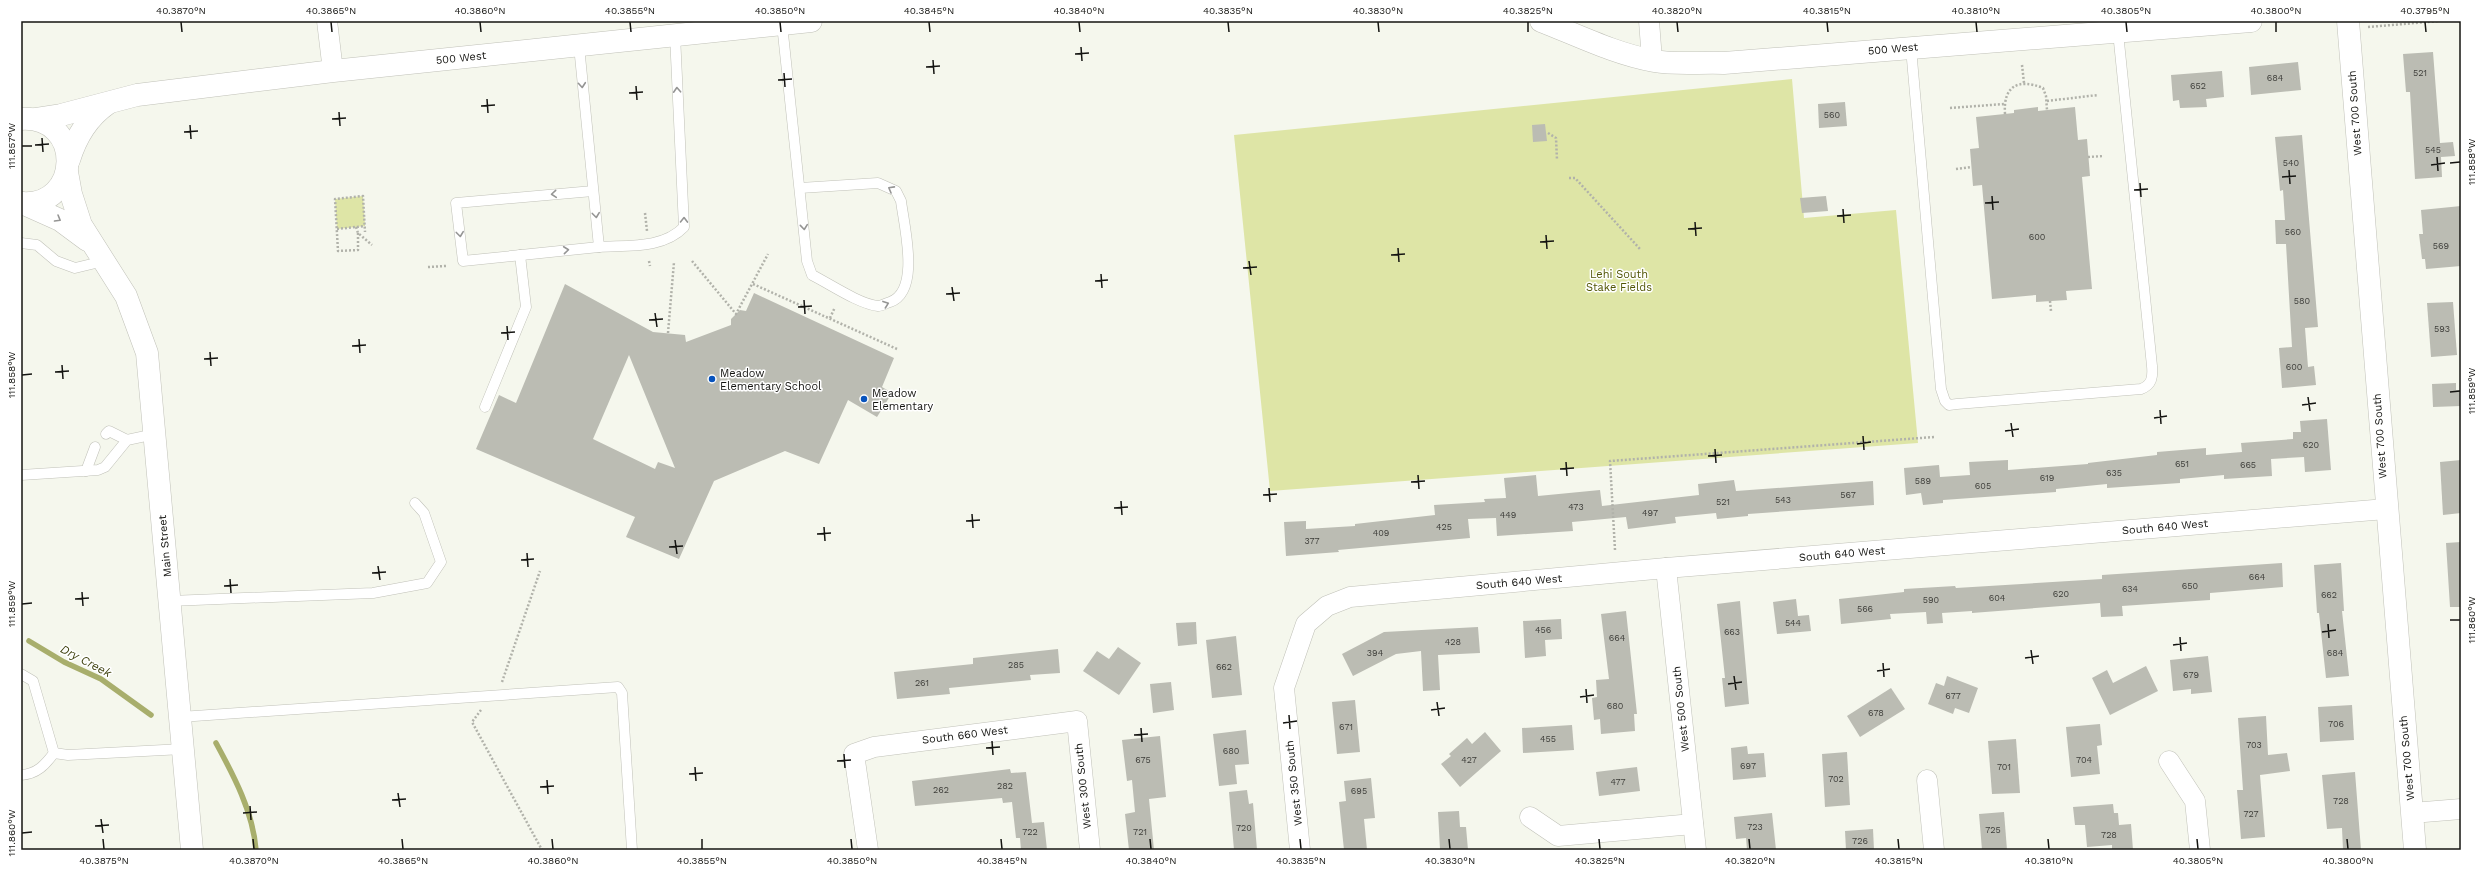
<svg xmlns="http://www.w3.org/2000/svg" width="2482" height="871" viewBox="0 0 2482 871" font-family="'Work Sans',sans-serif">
<rect width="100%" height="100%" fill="#f5f7ed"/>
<g fill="#dee5a6">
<path d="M1792,79L1804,218L1896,210L1918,443L1270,491L1234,135Z"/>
<path d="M363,196L365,226L337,229L335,199Z"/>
</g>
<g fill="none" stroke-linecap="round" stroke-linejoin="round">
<g stroke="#a8ae6c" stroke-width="5.5">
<path d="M29,641L64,662L101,679L151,715"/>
<path d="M216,743C234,776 253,812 256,850"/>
</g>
</g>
<g fill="#bbbcb3" fill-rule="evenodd">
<path d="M2433,52L2440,143L2453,142L2455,156L2441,157L2442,177L2415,179L2410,92H2406L2403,54Z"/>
<path d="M2298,62L2301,90L2251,95L2249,67Z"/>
<path d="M2222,71L2224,97L2206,99L2207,107L2180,108L2179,100L2173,101L2171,75Z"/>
<path d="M1845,102L1847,126L1819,128L1818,104Z"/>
<path d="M2038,107V111L2075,107L2078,140L2087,139L2090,176L2082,177L2092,289L2066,291L2067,300L2036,302V295L1992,299L1982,185L1973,186L1970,149L1979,148L1976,117L2014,113V110Z"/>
<path d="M1545,124L1547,141L1533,142L1532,125Z"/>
<path d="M2302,135L2318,327L2305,328L2308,367L2314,366L2316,385L2282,388L2279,348L2292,347L2286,244H2276L2275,220H2285L2283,190L2280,191L2275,137Z"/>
<path d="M1826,196L1828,211L1802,213L1800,198Z"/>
<path d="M2461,206V266L2426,269L2425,259H2422L2419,234H2423L2421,210Z"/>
<path d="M565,284L653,332L685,335L686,342L731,325V319L740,310L746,311L754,293L894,358L882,387L892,393L877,417L848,400L819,464L785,451L714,481L679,559L626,537L635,517L476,449L499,395L516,403ZM629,355L675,468L658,462L655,469L593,439Z"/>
<path d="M2453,302L2457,355L2431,357L2427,303Z"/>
<path d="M2456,383V390H2461V406L2433,407L2432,384Z"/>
<path d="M2327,419L2331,470L2305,472L2304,457L2271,459L2272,476L2224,479V475L2180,479V483L2107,488V484L2056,489V492L1943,500V503L1923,505L1921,493L1906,495L1904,468L1939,465L1940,477L1970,475L1969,462L2008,460V470L2088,464V463L2157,455V452L2206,448V455L2242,452L2241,443L2293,439V432H2301L2300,421Z"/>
<path d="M2461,460V513L2443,515L2440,462Z"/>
<path d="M1536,475L1538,496L1600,490L1602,506L1699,495L1698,484L1734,480L1736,491L1873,481L1874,505L1748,514V516L1717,519L1716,513L1675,517L1676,523L1628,529L1626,517L1572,522L1573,531L1497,536L1496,518L1468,519L1470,538L1338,550L1339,552L1286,556L1284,522L1306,521V529L1355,526V524L1435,515L1434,505L1485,502L1484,499L1506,498L1504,478Z"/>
<path d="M2461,542V607H2450L2446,543Z"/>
<path d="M2282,563L2283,587L2210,593V600L2122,606L2123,616L2101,617L2100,603L1972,613V611L1942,613L1943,623L1927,624L1926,612L1890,614L1891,619L1841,624L1839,599L1904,592V589L1955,586L1956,588L2102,579V575Z"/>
<path d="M2341,563L2344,611H2342L2349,676L2326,678L2319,613H2317L2314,565Z"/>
<path d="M1796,599L1798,616L1809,615L1811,631L1777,634L1773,602Z"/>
<path d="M1740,601L1749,704L1725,707L1722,678H1725L1717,604Z"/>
<path d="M1626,611L1637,714H1634L1635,731L1601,734L1600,719L1594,720L1592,698L1597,697L1596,680L1609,679L1601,614Z"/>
<path d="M1561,619L1562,639L1545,640L1546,656L1525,658L1523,621Z"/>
<path d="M1196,622L1197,644L1178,646L1176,623Z"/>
<path d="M1478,627L1480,653L1438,655L1440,690L1423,691L1421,651L1396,654L1353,676L1342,654L1384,632Z"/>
<path d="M1236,636L1242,695L1212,698L1206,640Z"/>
<path d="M1118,647L1141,663L1119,695L1083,671L1097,651L1109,659Z"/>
<path d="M1058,649L1060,673L1030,675L1031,680L949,688L950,694L897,699L894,672L973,664V658Z"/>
<path d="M2208,656L2212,692L2191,694V689L2173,691L2170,660Z"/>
<path d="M2146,666L2158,691L2110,715L2092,678L2107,670L2113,683Z"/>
<path d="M1947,676L1978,688L1969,713L1955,708L1953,714L1928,704L1936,683L1944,686Z"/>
<path d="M1171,682L1174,710L1153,713L1150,684Z"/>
<path d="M1891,688L1905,709L1860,737L1847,716Z"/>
<path d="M1355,700L1360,752L1337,754L1332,702Z"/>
<path d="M2352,705L2354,740L2320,742L2318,707Z"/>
<path d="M2266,716L2268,755L2287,753L2290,771L2260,775L2265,837L2241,839L2237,790H2243L2238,718Z"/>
<path d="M2100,724L2102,745L2097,746L2100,774L2071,777L2066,727Z"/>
<path d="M1572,725L1574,750L1523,753L1522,728Z"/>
<path d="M1246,730L1249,764L1235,765L1237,784L1219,786L1213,734Z"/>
<path d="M1485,732L1501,751L1460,787L1441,764L1451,756L1449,754L1467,738L1472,744Z"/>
<path d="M1160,736L1166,797L1149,799L1154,850H1129L1125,814L1135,812L1132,780L1127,781L1122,740Z"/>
<path d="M2016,739L2020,793L1992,794L1988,741Z"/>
<path d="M1747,746L1748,754L1764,753L1766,777L1733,780L1731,748Z"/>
<path d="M1847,752L1850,805L1825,807L1822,754Z"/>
<path d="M1637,767L1640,791L1599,796L1596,772Z"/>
<path d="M1010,769L1011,773L1026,772L1032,823L1044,822L1047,850H1021L1020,838H1016L1012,802L1003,803L1002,798L915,806L912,781Z"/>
<path d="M2355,772L2361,850H2343L2342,828L2327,829L2322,775Z"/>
<path d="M1371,778L1375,818L1364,819L1367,850H1344L1339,802L1346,801L1344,781Z"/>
<path d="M1247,790L1249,804L1253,803L1257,850H1234L1229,792Z"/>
<path d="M2113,804L2114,813H2118L2119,825L2131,824L2133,850H2112V845L2087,847L2085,825H2075L2073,807Z"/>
<path d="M1459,811L1460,827H1466L1468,850H1440L1438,812Z"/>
<path d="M2004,812L2007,850H1982L1979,814Z"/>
<path d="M1772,813L1776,850H1747L1746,838L1736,839L1734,817Z"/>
<path d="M1873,829L1874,850H1846L1845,831Z"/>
</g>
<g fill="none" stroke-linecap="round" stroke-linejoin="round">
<g stroke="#c0c1b8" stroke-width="11">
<g id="service">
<path d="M782,24L807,261L812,275C830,284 859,304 878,306C882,306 886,303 890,302C921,291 904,226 901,201L896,191L878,183L800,188"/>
<path d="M579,46L599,247C628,245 663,249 684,227L675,35"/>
<path d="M1911,48L1941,389L1945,401L1949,405L1957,404L2141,389C2152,385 2153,377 2152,366L2118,32"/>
<path d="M593,191L456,203L463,261L599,247"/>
<path d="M21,243L37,245L56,261L75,268L104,261"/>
<path d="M485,407L526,307L520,255"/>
<path d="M106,434L109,431L127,440"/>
<path d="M86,471L95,447"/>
<path d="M21,475L98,470L105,467L127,440L155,434"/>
<path d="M170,601L373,593L427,583L441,562L424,513L415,503"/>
<path d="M21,674L33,681L54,753"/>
<path d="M180,717L618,687L622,693L632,850"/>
<path d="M54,753L68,755L183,749"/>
<path d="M21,775C37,774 45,765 54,753"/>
</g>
</g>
<g stroke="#c0c1b8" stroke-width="21">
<g id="minor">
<path d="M327,21L333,71"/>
<path d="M1649,21L1652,60"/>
<path d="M1666,568L1696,850"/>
<path d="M2169,761L2195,801L2200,850"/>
<path d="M1927,780L1934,850"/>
<path d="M2412,813L2461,809"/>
<path d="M1530,817L1558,836L1693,824"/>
<path d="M868,850L854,754L874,747L1077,721L1090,850"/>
<path d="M1300,850L1284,688L1306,624L1327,606L1350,597L1666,568L2386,509"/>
</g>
</g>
<g stroke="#c0c1b8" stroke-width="23">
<g id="tertiary">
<path d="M1541,21C1577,35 1615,54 1654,61C1677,65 1700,62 1724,63L2251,21"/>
<path d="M2348,21L2415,850"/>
<path d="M35,119L61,115L137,95L333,71L811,21"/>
<path d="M69,160C76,137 87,118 107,104"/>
</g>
</g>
<g stroke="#c0c1b8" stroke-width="23">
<g id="secondary">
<path d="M21,119C84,115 82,208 21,203"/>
<path d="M67,172L71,194L81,225L126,296L147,353L192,850"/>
<path d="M22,203L60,220L87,240"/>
</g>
</g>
<g stroke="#b1b2aa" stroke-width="2.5" stroke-dasharray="2 2" stroke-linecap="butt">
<path d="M2368,27L2439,21"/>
<path d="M2022,65L2024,83"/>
<path d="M2047,101L2098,95"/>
<path d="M1950,108L2004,104"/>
<path d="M2005,114C2003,86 2018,78 2043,88L2046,96L2047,110"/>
<path d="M1548,133L1556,138L1557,160"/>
<path d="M2088,157L2104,156"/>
<path d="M1956,169L1971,167"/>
<path d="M1569,178H1575L1640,249"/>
<path d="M645,213L647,231"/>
<path d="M356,227L358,233L372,245"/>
<path d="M337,229L365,226"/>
<path d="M358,233V250L338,251L335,199L363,196L365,232"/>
<path d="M649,261L650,266"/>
<path d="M692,261L736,314L768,254"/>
<path d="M428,267L446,266"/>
<path d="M753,284L897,349"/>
<path d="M2050,301L2051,311"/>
<path d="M830,318L835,307"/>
<path d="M668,333L674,262"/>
<path d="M1615,550L1610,461L1934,437"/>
<path d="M502,682L540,571"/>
<path d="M481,710L472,722L542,850"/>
</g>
<use href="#service" stroke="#fff" stroke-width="10"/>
<use href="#minor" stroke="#fff" stroke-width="20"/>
<use href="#tertiary" stroke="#fff" stroke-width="22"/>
<use href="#secondary" stroke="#fff" stroke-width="22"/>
</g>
<defs><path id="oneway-chevron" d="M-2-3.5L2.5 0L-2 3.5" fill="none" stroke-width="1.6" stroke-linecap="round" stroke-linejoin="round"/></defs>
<g stroke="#959594">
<use href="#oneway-chevron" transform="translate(582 85) rotate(85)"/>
<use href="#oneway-chevron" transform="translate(677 90) rotate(-93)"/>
<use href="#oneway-chevron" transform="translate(891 189) rotate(-151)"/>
<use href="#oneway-chevron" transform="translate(554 194) rotate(175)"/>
<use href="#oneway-chevron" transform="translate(596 215) rotate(83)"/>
<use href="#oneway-chevron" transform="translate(58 219) rotate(30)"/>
<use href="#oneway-chevron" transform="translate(684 220) rotate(-89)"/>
<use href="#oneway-chevron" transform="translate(804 227) rotate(84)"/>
<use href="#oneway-chevron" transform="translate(460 234) rotate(83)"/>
<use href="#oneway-chevron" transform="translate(566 250) rotate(-6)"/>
<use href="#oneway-chevron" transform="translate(886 304) rotate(-20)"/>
</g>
<path fill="none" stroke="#141411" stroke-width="1.5" d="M181,22L182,32M331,22L332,32M480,22L481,32M630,22L631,32M780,22L781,32M929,22L930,32M1079,22L1080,32M1228,22L1229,32M1378,22L1379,32M1528,22V32M1677,22L1678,32M1827,22L1828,32M1976,22L1977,32M2126,22L2127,32M2276,22V32M2425,22L2426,32M1081,47L1082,61M1075,54L1089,53M933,60L934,74M926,67L940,66M784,73L785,87M778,80L792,79M636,86L637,100M629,93L643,92M487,99L488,113M481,106L495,105M339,112L340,126M332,119L346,118M190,125L191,139M184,132L198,131M42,138L43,152M35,145L49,144M22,146H32M2437,157L2438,171M2450,163L2460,162M2431,165L2445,163M2289,170L2290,184M2282,177L2296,176M2140,183L2141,197M2134,190L2148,189M1992,196L1993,210M1985,203L1999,202M1843,209L1844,223M1837,216L1851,215M1695,222L1696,236M1688,229L1702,228M1546,235L1547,249M1540,242L1554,241M1398,248L1399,262M1391,255L1405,254M1249,261L1251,275M1243,268L1257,267M1101,274L1102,288M1095,281L1108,280M952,287L954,301M946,294L960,293M804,300L805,314M798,307L812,306M655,313L657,327M649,320L663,319M507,326L508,340M501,333L515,332M359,339L360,353M352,346L366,345M210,352L211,366M204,359L218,358M62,365L63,379M55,372L69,371M22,375L32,374M2450,392L2460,391M2308,397L2310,411M2302,405L2316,403M2160,410L2161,424M2154,418L2167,416M2011,423L2013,437M2005,431L2019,429M1863,436L1864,450M1857,444L1871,442M1715,449L1716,463M1708,456L1722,455M1566,462L1567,476M1560,469L1574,468M1418,475L1419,489M1411,482L1425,481M1269,488L1270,502M1263,495L1277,494M1121,501L1122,515M1114,508L1128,507M972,514L973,528M966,521L980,520M824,527L825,541M817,534L831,533M675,540L677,554M669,547L683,546M527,553L528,567M521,560L534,559M378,566L380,580M372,573L386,572M230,579L231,593M224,586L238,585M82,592L83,606M75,599L89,598M22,604L32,603M2450,620H2460M2328,624L2329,638M2322,632L2336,630M2180,637L2181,651M2173,645L2187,643M2031,650L2033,664M2025,658L2039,656M1883,663L1884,677M1877,671L1890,669M1734,676L1736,690M1728,684L1742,682M1586,689L1587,703M1580,697L1594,695M1437,702L1439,716M1431,710L1445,708M1289,715L1290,729M1283,723L1297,721M1141,728L1142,742M1134,735L1148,734M992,741L993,755M986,748L1000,747M844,754L845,768M837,761L851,760M695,767L696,781M689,774L703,773M547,780L548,794M540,787L554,786M398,793L400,807M392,800L406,799M250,806L251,820M243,813L257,812M101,819L103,833M95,826L109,825M22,833L32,832M103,839L104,849M253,839L254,849M402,839L403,849M552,839L553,849M702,839V849M851,839L852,849M1001,839L1002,849M1150,839L1151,849M1300,839L1301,849M1449,839L1450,849M1599,839L1600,849M1749,839L1750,849M1898,839L1899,849M2048,839L2049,849M2197,839L2198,849M2347,839L2348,849"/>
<g fill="#0753bd" stroke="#fff" stroke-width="1.5">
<circle cx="712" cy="379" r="4"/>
<circle cx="864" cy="399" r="4"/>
</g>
<g text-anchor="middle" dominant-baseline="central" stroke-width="3" stroke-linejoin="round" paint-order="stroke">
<g font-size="9" fill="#3e3e3a">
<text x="2420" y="73">521</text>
<text x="2275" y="78">684</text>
<text x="2198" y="86">652</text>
<text x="1832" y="115">560</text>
<text x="2433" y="150">545</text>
<text x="2291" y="163">540</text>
<text x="2293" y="232">560</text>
<text x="2037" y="237">600</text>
<text x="2441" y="246">569</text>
<text x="2302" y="301">580</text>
<text x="2442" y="329">593</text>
<text x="2294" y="367">600</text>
<text x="2311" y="445">620</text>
<text x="2182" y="464">651</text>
<text x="2248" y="465">665</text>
<text x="2114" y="473">635</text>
<text x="2047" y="478">619</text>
<text x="1923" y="481">589</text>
<text x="1983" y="486">605</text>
<text x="1848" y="495">567</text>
<text x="1783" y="500">543</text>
<text x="1723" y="502">521</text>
<text x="1576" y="507">473</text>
<text x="1650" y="513">497</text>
<text x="1508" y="515">449</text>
<text x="1444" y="527">425</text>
<text x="1381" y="533">409</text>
<text x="1312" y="541">377</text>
<text x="2257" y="577">664</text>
<text x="2190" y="586">650</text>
<text x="2130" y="589">634</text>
<text x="2061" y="594">620</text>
<text x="2329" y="595">662</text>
<text x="1997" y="598">604</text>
<text x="1931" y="600">590</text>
<text x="1865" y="609">566</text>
<text x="1793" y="623">544</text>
<text x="1543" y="630">456</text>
<text x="1732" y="632">663</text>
<text x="1617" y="638">664</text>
<text x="1453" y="642">428</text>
<text x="1375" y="653">394</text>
<text x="2335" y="653">684</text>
<text x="1016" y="665">285</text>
<text x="1224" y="667">662</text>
<text x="2191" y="675">679</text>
<text x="922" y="683">261</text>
<text x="1953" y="696">677</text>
<text x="1615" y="706">680</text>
<text x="1876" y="713">678</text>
<text x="2336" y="724">706</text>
<text x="1346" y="727">671</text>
<text x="1548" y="739">455</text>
<text x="2254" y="745">703</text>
<text x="1231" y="751">680</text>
<text x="1143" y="760">675</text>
<text x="1469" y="760">427</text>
<text x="2084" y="760">704</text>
<text x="1748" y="766">697</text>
<text x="2004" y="767">701</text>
<text x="1836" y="779">702</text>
<text x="1618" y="782">477</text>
<text x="1005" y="786">282</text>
<text x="941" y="790">262</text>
<text x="1359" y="791">695</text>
<text x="2341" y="801">728</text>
<text x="2251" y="814">727</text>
<text x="1755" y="827">723</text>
<text x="1244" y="828">720</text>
<text x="1993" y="830">725</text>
<text x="1030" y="832">722</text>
<text x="1140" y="832">721</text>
<text x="2109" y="835">728</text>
<text x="1860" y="841">726</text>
</g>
<g font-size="11" fill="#141411" stroke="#fff">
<text transform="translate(1893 49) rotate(-5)">500 West</text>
<text transform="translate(461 58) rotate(-6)">500 West</text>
<text transform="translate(2355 113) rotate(-94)">West 700 South</text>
<text transform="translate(2380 436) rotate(-94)">West 700 South</text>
<text transform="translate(2165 527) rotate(-5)">South 640 West</text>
<text transform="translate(165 546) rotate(-95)">Main Street</text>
<text transform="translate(1842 554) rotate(-5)">South 640 West</text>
<text transform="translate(1519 582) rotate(-5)">South 640 West</text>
<text transform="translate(1681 709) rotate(-96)">West 500 South</text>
<text transform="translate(965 735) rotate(-7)">South 660 West</text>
<text transform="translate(2407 758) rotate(-95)">West 700 South</text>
<text transform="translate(1294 783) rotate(-96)">West 350 South</text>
<text transform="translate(1083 786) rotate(-96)">West 300 South</text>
</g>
<g font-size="11" fill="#525605" stroke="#fff">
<text x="1619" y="274">Lehi South<tspan x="1619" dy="13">Stake Fields</tspan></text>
</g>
<g font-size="11" fill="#141411" stroke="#fff" text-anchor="start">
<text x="720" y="373">Meadow<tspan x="720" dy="13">Elementary School</tspan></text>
<text x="872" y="393">Meadow<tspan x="872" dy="13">Elementary</tspan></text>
</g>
<g font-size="12" font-style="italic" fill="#404310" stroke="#fff">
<text transform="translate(86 661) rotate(28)">Dry Creek</text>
</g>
</g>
<rect width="2482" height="871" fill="none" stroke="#ffffff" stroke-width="44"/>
<rect x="22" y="22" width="2438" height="827" fill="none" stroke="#141411" stroke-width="1.5"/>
<g font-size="10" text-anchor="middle" fill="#141411">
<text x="181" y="14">40.3870°N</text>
<text x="331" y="14">40.3865°N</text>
<text x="480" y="14">40.3860°N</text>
<text x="630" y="14">40.3855°N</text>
<text x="780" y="14">40.3850°N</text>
<text x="929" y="14">40.3845°N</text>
<text x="1079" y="14">40.3840°N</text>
<text x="1228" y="14">40.3835°N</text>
<text x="1378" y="14">40.3830°N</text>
<text x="1528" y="14">40.3825°N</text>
<text x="1677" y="14">40.3820°N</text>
<text x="1827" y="14">40.3815°N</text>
<text x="1976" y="14">40.3810°N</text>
<text x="2126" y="14">40.3805°N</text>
<text x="2276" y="14">40.3800°N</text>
<text x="2425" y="14">40.3795°N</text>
<text transform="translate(11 146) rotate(-90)" y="4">111.857°W</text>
<text transform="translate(2471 162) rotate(-90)" y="4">111.858°W</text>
<text transform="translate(11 375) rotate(-90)" y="4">111.858°W</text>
<text transform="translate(2471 391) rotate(-90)" y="4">111.859°W</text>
<text transform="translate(11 604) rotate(-90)" y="4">111.859°W</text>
<text transform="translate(2471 620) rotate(-90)" y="4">111.860°W</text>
<text transform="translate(11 833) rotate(-90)" y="4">111.860°W</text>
<text x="104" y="864">40.3875°N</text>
<text x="254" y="864">40.3870°N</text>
<text x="403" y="864">40.3865°N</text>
<text x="553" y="864">40.3860°N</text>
<text x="702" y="864">40.3855°N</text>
<text x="852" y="864">40.3850°N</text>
<text x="1002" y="864">40.3845°N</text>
<text x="1151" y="864">40.3840°N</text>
<text x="1301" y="864">40.3835°N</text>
<text x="1450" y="864">40.3830°N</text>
<text x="1600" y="864">40.3825°N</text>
<text x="1750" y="864">40.3820°N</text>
<text x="1899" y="864">40.3815°N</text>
<text x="2049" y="864">40.3810°N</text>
<text x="2198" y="864">40.3805°N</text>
<text x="2348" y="864">40.3800°N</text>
</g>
</svg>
